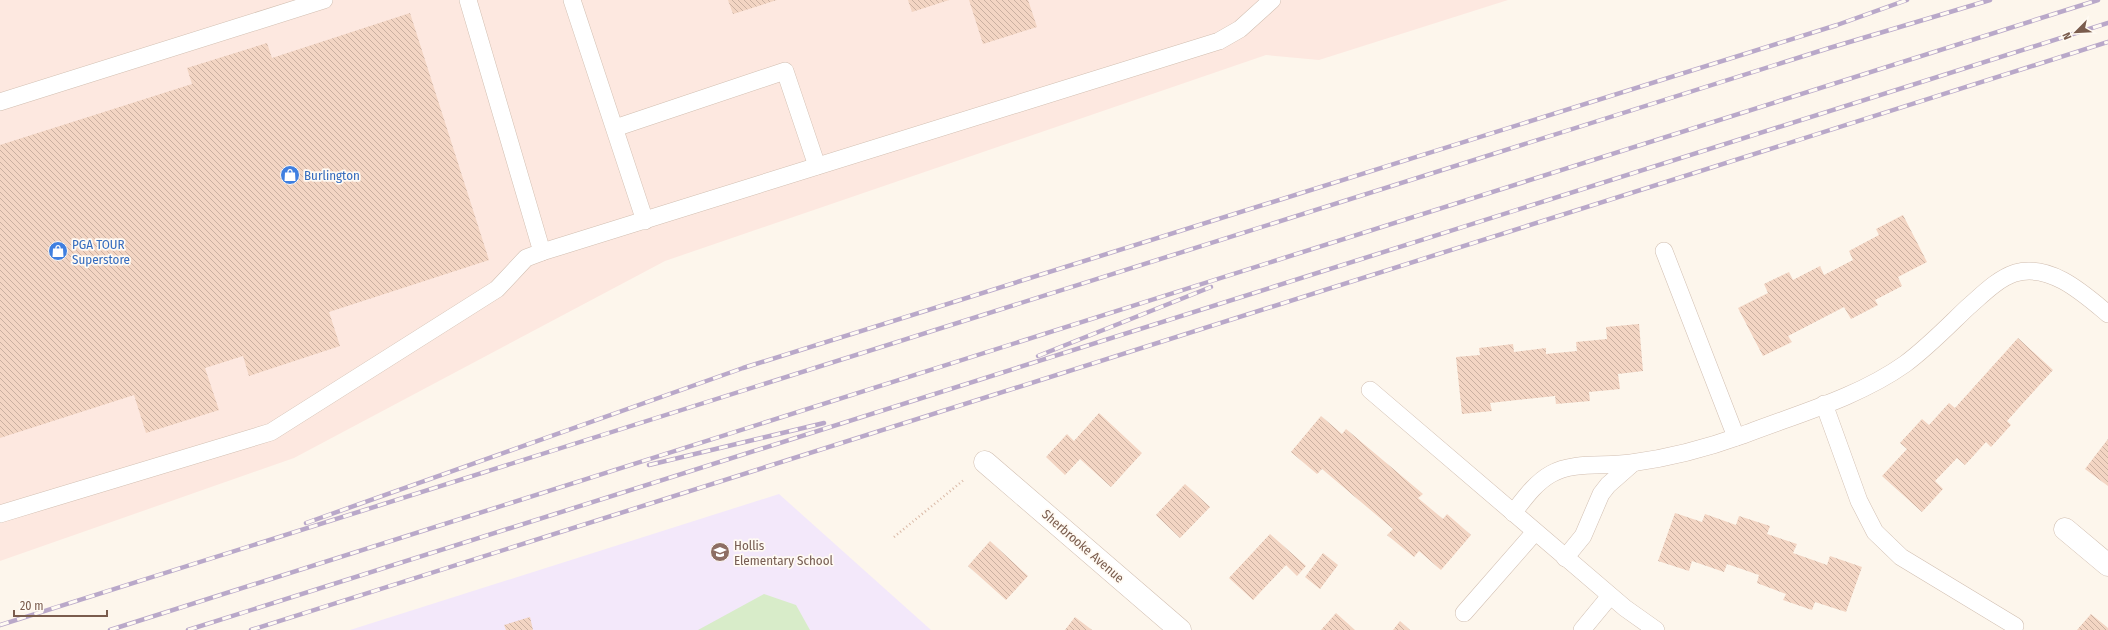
<svg xmlns="http://www.w3.org/2000/svg" width="2108" height="630" viewBox="0 0 2108 630" font-family="'Fira Sans Condensed',sans-serif">
<defs>
<pattern id="building-back-hatch" width="6" height="6" patternUnits="userSpaceOnUse"><rect width="6" height="6" fill="#f3d5c3"/><path d="M-1 5l2 2M0 0l6 6M5-1l2 2" fill="none" stroke="#cab0a1"/></pattern>
</defs>
<rect width="100%" height="100%" fill="#fdf6ec"/>
<path fill="#fde8e0" d="M0,0H1508L1319,60L1266,55L665,261L294,458L0,561Z"/>
<path fill="#f3e8fa" d="M779,494L931,630H350Z"/>
<path fill="#d8ecc9" d="M764,594L796,605L810,630H698Z"/>
<g fill="url(#building-back-hatch)">
<path d="M728,0H777L733,14Z"/>
<path d="M908,0H949L912,12Z"/>
<path d="M969,0H1028L1037,27L983,44Z"/>
<path d="M410,13L489,260L329,312L340,346L249,376L243,356L205,368L219,410L146,433L134,395L0,438V145L192,84L187,68L267,43L272,58Z"/>
<path d="M1903,215L1927,262L1898,277L1902,286L1875,300L1878,305L1851,319L1844,307L1788,336L1792,342L1763,356L1738,308L1768,293L1764,284L1789,272L1793,280L1820,266L1824,275L1853,260L1849,251L1879,235L1876,229Z"/>
<path d="M1639,324L1643,371L1618,374L1620,389L1589,392L1590,401L1556,404L1555,396L1490,403L1492,411L1462,414L1456,357L1480,355L1479,348L1513,344L1514,352L1546,348V354L1577,351L1576,342L1607,339L1606,327Z"/>
<path d="M2018,338L2053,370L2007,421L2011,425L1991,447L1986,442L1965,465L1957,458L1935,481L1943,489L1922,512L1882,476L1907,449L1900,443L1922,419L1929,425L1949,403L1955,408Z"/>
<path d="M1099,413L1142,453L1111,487L1080,459L1065,475L1046,457L1067,434L1074,441Z"/>
<path d="M1321,416L1342,434L1346,429L1423,494L1418,498L1443,519L1447,514L1471,535L1441,570L1419,551L1414,557L1387,535L1393,529L1322,469L1317,474L1291,452Z"/>
<path d="M2108,439V486L2085,469Z"/>
<path d="M1185,484L1210,507L1180,538L1156,515Z"/>
<path d="M1675,513L1702,522L1705,514L1736,525L1739,516L1770,526L1767,534L1797,544L1793,553L1827,565L1830,556L1862,567L1846,612L1815,602L1812,610L1783,600L1786,594L1757,583L1759,575L1727,564L1724,572L1692,561L1689,571L1658,561Z"/>
<path d="M1270,534L1306,566L1297,576L1286,565L1253,600L1229,578Z"/>
<path d="M990,541L1028,576L1006,600L968,566Z"/>
<path d="M1323,553L1338,565L1320,589L1305,577Z"/>
<path d="M1336,613L1355,630H1321Z"/>
<path d="M2091,614L2108,628V630H2077Z"/>
<path d="M530,617L533,630H506L504,625Z"/>
<path d="M1075,617L1092,630H1065Z"/>
<path d="M1400,621L1410,630H1393Z"/>
</g>
<g fill="none" stroke-linecap="round" stroke-linejoin="round">
<g stroke="#d1beb0" stroke-width="18">
<g id="service">
<path d="M572,0L645,221"/>
<path d="M0,102L324,0"/>
<path d="M615,128L785,71L817,166"/>
<path d="M1664,251L1736,437"/>
<path d="M542,252L1219,41L1240,29L1272,0"/>
<path d="M1370,390L1625,608L1656,630"/>
<path d="M1824,404L1859,501L1875,532L1901,557L2015,626"/>
<path d="M1513,513C1524,499 1535,483 1551,474C1573,461 1606,467 1631,463C1669,458 1707,448 1743,435C1797,414 1857,398 1905,364C1928,347 1948,326 1968,307C1982,295 1997,279 2015,273C2050,263 2083,293 2108,314"/>
<path d="M0,514L271,432L497,289L526,258L542,252L468,0"/>
<path d="M1565,558L1583,536L1601,494L1608,485L1633,463"/>
<path d="M1464,613L1535,532"/>
<path d="M1582,630L1610,596"/>
</g>
</g>
<g stroke="#d1beb0" stroke-width="23">
<g id="minor">
<path d="M985,462L1180,630"/>
<path d="M2065,529L2108,565"/>
</g>
</g>
<path stroke="#d9b8a5" stroke-width="2.5" stroke-dasharray="1 3" stroke-linecap="butt" d="M894,537L965,479"/>
<use href="#service" stroke="#fff" stroke-width="17"/>
<use href="#minor" stroke="#fff" stroke-width="22"/>
<g stroke="#b9a8c9" stroke-width="4.5">
<g id="rail">
<path d="M1038,356L1211,287"/>
<path d="M649,465L824,423"/>
<path d="M306,523L743,368L1837,25L1907,0"/>
<path d="M0,625L1826,49L1990,0"/>
<path d="M110,630L2098,0"/>
<path d="M188,630L2108,23"/>
<path d="M251,630L2108,42"/>
</g>
</g>
<use href="#rail" stroke="#fffaf3" stroke-width="3" stroke-dasharray="9" stroke-linecap="butt"/>
</g>
<defs>
<g id="shop-disc" transform="scale(1)"><circle r="9.5" fill="#3f7fe0" stroke="#fffaf3"/><path d="M-5-2.5h2.3a2.7 3.5 0 0 1 5.4 0H5L5.5 6h-11ZM-1.5-2.5h3a1.5 2.3 0 0 0-3 0Z" fill="#fff"/></g>
<g id="school-disc" transform="scale(1)"><circle r="9.5" fill="#8d6e63" stroke="#fffaf3"/><path d="M0-5L7-2L0 1L-7-2ZM-4 1L0 2.5L4 1V4Q0 6-4 4Z" fill="#fff"/></g>
</defs>
<g fill-rule="evenodd">
<use href="#shop-disc" x="290" y="175"/>
<use href="#shop-disc" x="58" y="251"/>
<use href="#school-disc" x="720" y="552"/>
</g>
<g text-anchor="middle" dominant-baseline="central" stroke-width="3.5" stroke-linejoin="round" paint-order="stroke">
<g font-size="13" fill="#366cbe" stroke="#fffaf3" text-anchor="start">
<text x="304" y="175">Burlington</text>
<text x="72" y="244">PGA TOUR<tspan x="72" dy="15">Superstore</tspan></text>
</g>
<g font-size="13" fill="#785e54" stroke="#fffaf3" text-anchor="start">
<text x="734" y="545">Hollis<tspan x="734" dy="15">Elementary School</tspan></text>
</g>
<g font-size="13" fill="#7a5c4d" stroke="#fffaf3">
<text transform="translate(1083 546) rotate(41)">Sherbrooke Avenue</text>
</g>
</g>
<g transform="translate(2076 32) rotate(246)" stroke="#fffaf3" stroke-width="3" paint-order="stroke">
<path d="M0-3L7 15L0 10L-7 15Z" fill="#7a5c4d"/>
<text y="-6" font-size="11" font-weight="bold" text-anchor="middle" fill="#7a5c4d">N</text>
</g>
<path d="M14 610v6h93v-6" fill="none" stroke="#7a5c4d" stroke-width="2"/>
<text x="20" y="610" font-size="12" fill="#7a5c4d" stroke="#fffaf3" stroke-width="3" paint-order="stroke">20 m</text>
</svg>
